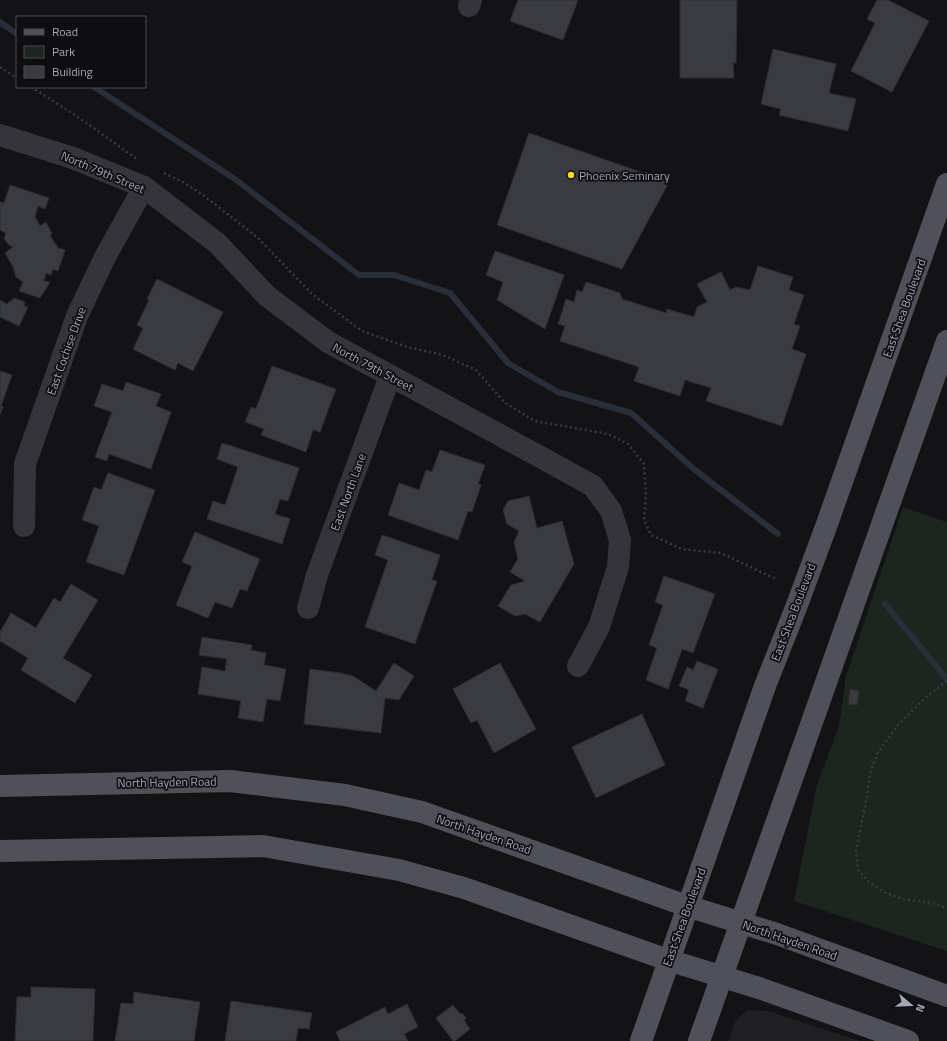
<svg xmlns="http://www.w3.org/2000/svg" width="947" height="1041" viewBox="0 0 947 1041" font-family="'Titillium Web',sans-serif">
<rect width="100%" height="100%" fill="#131315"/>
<path fill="#201f22" d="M748,1010L768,1011L860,1041H728L735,1022L742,1014Z"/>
<path fill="#1d251f" d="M903,507L947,522V951L794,901L817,785L839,726L846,676Z"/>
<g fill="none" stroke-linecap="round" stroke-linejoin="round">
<g stroke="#282f3a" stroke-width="6">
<path d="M0,22L17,34"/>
<path d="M94,87L235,179L359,275H394L450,293L508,363L558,392L631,413L695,470L778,534"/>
<path d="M885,604L947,679"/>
</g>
</g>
<g fill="#3a3b40" stroke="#2e2d31">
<path d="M518,0H578L563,40L510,21Z"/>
<path d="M680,0H737L736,63H733L734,78H680Z"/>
<path d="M877,0H888L929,21L892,92L851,71L875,23L867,19Z"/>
<path d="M773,49L836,64L829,93L856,99L848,131L779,115L781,109L761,104Z"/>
<path d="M529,133L669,182L622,269L497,225Z"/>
<path d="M10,185L49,198L45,209L38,206L35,217L40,226L46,222L52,234L50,235L55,244H56L58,248L65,250L58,271L53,269L51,275L46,273L44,281L50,282L40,298L19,291L23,282L16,277L13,267L5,253L13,247L9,245L4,239L6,233L0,230V202L4,203Z"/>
<path d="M495,251L564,275L545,329L497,300L503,282L486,275Z"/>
<path d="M758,266L793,277L789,290L804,295L794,324L800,326L792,349L806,354L782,426L706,401L711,388L685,380L680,396L634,381L639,367L560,341L565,326L558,324L566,299L574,302L577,290L582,292L586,282L620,293L622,299L666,313L667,309L694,317L697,307L707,302L697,284L721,272L730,290L736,287L750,290Z"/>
<path d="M157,279L223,312L193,371L178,363L175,370L133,349L143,328L137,325L149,300L147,299Z"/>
<path d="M14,298L25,302L24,306L28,307L19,326L0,317V300L7,304Z"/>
<path d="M272,366L336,389L320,432L313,430L306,452L261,435L264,429L245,422L251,407L256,409Z"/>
<path d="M0,371L12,375L1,406L3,407L0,415Z"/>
<path d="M126,382L161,394L156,406L171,412L151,469L109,454L107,461L95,457L112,412L94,406L102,384L123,391Z"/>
<path d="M222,443L299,468L288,501L280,499L275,514L290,519L282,544L207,519L213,501L225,505L238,467L217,459Z"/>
<path d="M440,450L485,465L478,484L481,485L472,512L468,511L458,540L388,515L399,483L419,490L426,470L432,472Z"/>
<path d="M108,473L155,490L124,575L86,562L99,526L82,520L94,487L101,490Z"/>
<path d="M529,496L537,528L562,521L574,564L540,622L525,614L515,616L498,606L511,585L525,581L510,572L518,559L514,542L519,531L507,524L503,510L508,501Z"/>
<path d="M195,532L260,559L247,591L240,589L232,608L215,602L208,618L176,605L192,566L182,562Z"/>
<path d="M382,535L440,555L432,580L437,581L415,644L365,627L388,560L375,555Z"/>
<path d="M664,576L715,594L693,653L682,649L668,689L646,680L657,648L649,645L663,605L655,602Z"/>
<path d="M71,584L98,600L63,658L92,675L75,703L21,670L28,658L0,641V632L11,613L36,628L54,598L60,602Z"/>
<path d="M202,637L252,645L251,650L266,653L264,665L286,669L280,701L267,699L263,722L238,718L241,701L198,694L202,667L225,671L227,659L199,655Z"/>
<path d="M697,661L718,669L703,708L685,701L689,690L679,686L687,667L693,670Z"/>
<path d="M394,663L414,676L399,700L385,698L381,733L304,724L310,669L341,673L344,674L353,676L376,691Z"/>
<path d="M500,663L536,729L494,753L477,720L471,723L453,689Z"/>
<path d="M850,689L859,691L857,705L848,704Z"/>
<path d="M642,714L665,765L596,798L572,747Z"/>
<path d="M31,987L95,989L93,1041H15L17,997H31Z"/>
<path d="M134,992L200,1002L194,1041H115L121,1003L133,1004Z"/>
<path d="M231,1001L312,1013L309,1029L298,1028L296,1041H225Z"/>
<path d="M407,1004L418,1027L404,1034L408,1041H340L336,1032L385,1007L388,1014Z"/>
<path d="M453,1005L460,1014L462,1013L466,1018L464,1020L470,1029L455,1041H453L436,1018Z"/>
</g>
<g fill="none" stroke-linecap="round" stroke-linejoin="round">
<g stroke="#3a3b41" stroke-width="2.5" stroke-dasharray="2 3" stroke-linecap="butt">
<path d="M0,67L17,78"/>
<path d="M31,87L75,115L137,159"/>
<path d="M164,173L183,182L203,195L257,237L312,294L362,331L407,347L443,355L476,370L505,403L535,421L608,434L628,444L644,464L646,496L644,520L651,535L682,549L721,553L776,579"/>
<path d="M947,681L924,699L898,725L877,754L870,773L867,797L856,850L858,870L869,882L886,893L902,899L932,903L947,908"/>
</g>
<g stroke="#34343a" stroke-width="22">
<path d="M469,6L471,0"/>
<path d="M0,135L73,158L144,187L217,243L267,296L328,342L546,460L593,486L611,511L620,540L618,567L599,627L578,666"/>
<path d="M24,526L25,464L77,316L105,257L144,187"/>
<path d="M308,608L317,575L390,376"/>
</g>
<g stroke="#50505a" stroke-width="22">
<path d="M0,786L230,781L345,795L422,812L687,906L777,934L947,996"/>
<path d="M0,851L263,846L399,870L464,888L668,960L762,989L908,1041"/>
<path d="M641,1041L765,686L797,605L827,524L947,184"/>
<path d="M699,1041L947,341"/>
</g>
</g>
<circle fill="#ffd621" stroke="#0e0e10" stroke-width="1.5" cx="571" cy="175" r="4"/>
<g text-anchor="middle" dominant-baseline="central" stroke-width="3.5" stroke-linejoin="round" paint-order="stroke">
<g font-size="12" fill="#a4a7b7" stroke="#0e0e10">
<text transform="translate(103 172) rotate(23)">North 79th Street</text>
<text transform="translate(904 308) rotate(-70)">East Shea Boulevard</text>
<text transform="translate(66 351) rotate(-70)">East Cochise Drive</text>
<text transform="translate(373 367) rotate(28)">North 79th Street</text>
<text transform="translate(348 492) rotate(-70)">East North Lane</text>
<text transform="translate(793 612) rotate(-69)">East Shea Boulevard</text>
<text transform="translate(167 782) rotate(-1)">North Hayden Road</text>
<text transform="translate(484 834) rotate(19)">North Hayden Road</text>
<text transform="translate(684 917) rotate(-70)">East Shea Boulevard</text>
<text transform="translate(790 940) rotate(19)">North Hayden Road</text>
</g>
<g font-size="12" fill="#a4a7b7" stroke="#0e0e10" text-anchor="start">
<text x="579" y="175">Phoenix Seminary</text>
</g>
</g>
<rect x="16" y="16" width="130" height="72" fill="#0e0e10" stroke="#4a4b53"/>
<rect x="24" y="29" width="20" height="6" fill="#50505a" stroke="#4a4b53"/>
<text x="52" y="36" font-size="12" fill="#a4a7b7">Road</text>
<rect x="24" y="46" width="20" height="12" fill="#1d251f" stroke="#4a4b53"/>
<text x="52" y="56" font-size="12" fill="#a4a7b7">Park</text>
<rect x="24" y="66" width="20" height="12" fill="#3a3b40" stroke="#4a4b53"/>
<text x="52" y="76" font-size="12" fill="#a4a7b7">Building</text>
<g transform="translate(911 1005) rotate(109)" stroke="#0e0e10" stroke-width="3" paint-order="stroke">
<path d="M0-3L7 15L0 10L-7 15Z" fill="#a4a7b7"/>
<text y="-6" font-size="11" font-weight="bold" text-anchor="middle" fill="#a4a7b7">N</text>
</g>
</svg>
